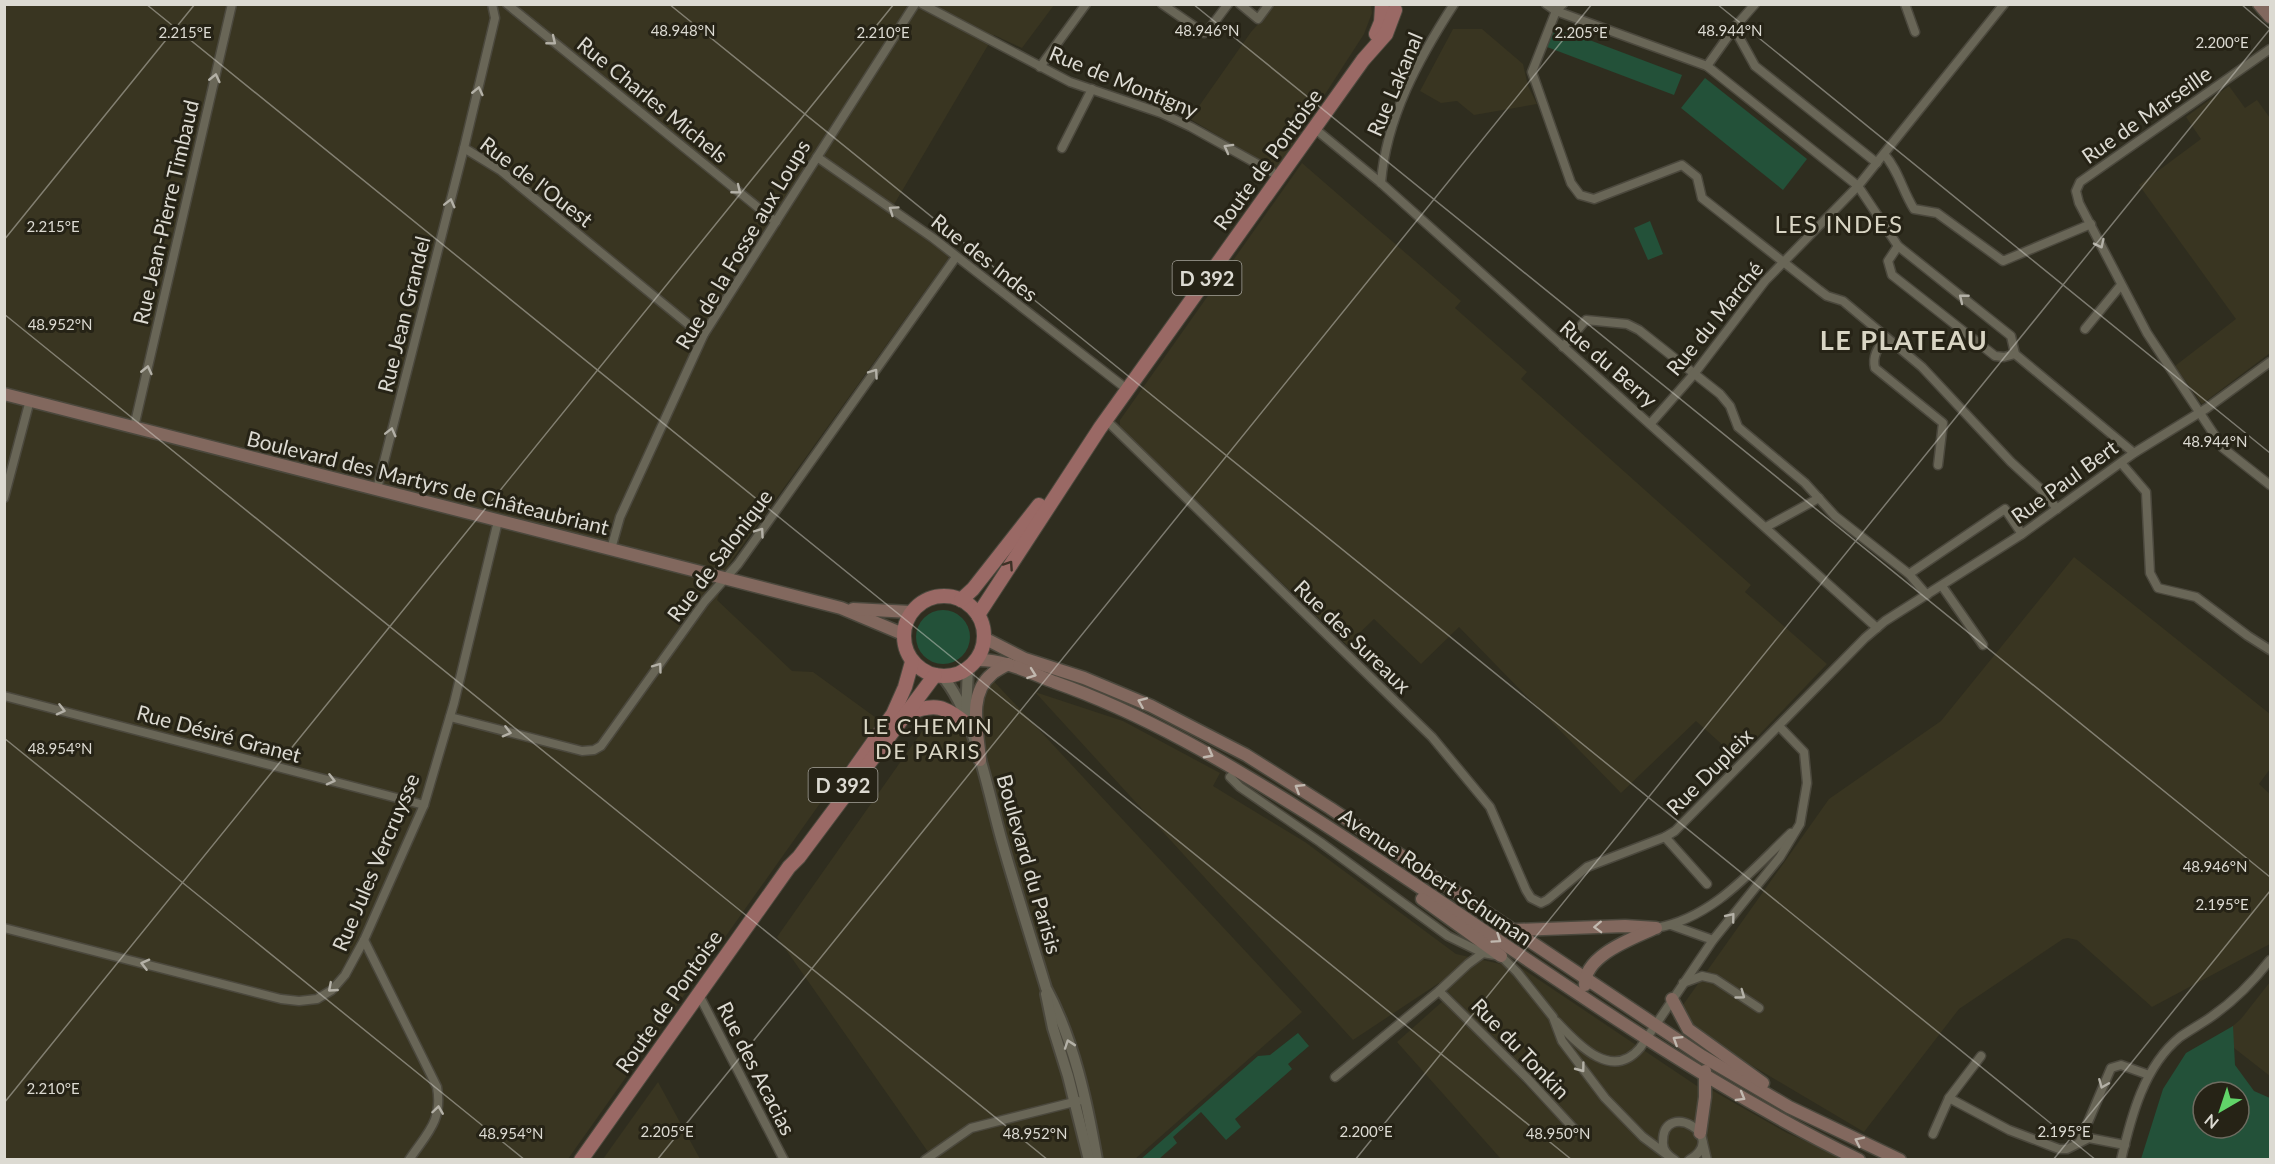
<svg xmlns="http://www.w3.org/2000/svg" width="2275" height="1164" viewBox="0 0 2275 1164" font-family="Lato,sans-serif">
<rect width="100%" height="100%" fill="#2f2d1f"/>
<g fill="#393521">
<path d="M5,5H1054L1022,48L994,35L889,213L950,256L730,563L717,600L792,671L813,672L879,720L568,1159L5,1160Z"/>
<path d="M1275,5H1371L1372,13L1364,34L1276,170L1190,119L1251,32Z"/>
<path d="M1453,29H1482L1523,64L1528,86L1537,104L1474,115L1457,101L1441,103L1420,91Z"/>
<path d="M2229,86L2245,108L2257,100L2270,118V353L2202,404L2175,366L2236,319L2139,185L2201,139L2186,117Z"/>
<path d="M1302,163L1461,301L1455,308L1527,372L1521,379L1751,585L1745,592L1827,664L1737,758L1696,721L1621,793L1459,627L1421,664L1374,619L1347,645L1120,428V420Z"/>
<path d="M2074,557L2270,714V769L2259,784L2270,794V944L2152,1007L2077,940L2068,938L2063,939L1959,1009L1864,1132L1673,1019L1829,799L1941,721Z"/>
<path d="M987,674L1302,1012L1135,1159H933L777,937L930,720Z"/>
<path d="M1035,692L1123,721L1220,773L1213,786L1305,842L1456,954L1523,969L1700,1088H1708L1787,1133L1848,1159H1501L1397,1042L1444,1000L1559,1120L1565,1115L1536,1079L1439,983L1353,1040Z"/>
<path d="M2270,982V1076L2220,1037L2241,1019Z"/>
<path d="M658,1082L700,1159H603Z"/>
</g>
<g fill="#235139" fill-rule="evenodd">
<path d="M1555,27L1682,75L1674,95L1547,47Z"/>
<path d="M1705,78L1807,159L1783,190L1681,108Z"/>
<path d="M1650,221L1663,254L1648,260L1634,228Z"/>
<circle cx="943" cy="637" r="27"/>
<path d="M2233,1026L2235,1065L2254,1091L2270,1098V1159H2141L2163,1089L2186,1053ZM2203,1092H2239V1128H2203Z"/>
<path d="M1298,1033L1309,1046L1288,1064L1292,1069L1235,1119L1241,1127L1226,1140L1201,1112L1173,1137L1177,1143L1159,1159H1141L1258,1056L1270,1055Z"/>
</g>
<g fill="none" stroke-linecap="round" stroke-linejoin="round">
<g stroke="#4b483d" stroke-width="11">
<g id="minor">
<path d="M507,4L776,222"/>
<path d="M922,4L1070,82L1161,113L1191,127L1279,176"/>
<path d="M1162,4L1204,33L1207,32L1228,4"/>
<path d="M1240,4L1258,19L1269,4"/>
<path d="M1546,4L1556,11L1532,72L1571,183L1580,195L1594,199L1682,165L1697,177L1702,198L1819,290L1827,296L1843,301L1922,367L2011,462L2045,493L2057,509"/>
<path d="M1563,4L1556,11L1707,66L1734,28L1755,4"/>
<path d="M1905,4L1915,32"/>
<path d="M1734,28L1755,66L1877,163"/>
<path d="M2270,49L2080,182L2076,191L2079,203L2147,333L2223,448L2270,485"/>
<path d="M1707,66L1858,186L1898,246L2011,336L2015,354L2134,453"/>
<path d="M1040,67L1086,4"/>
<path d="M1314,128L1381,183L1877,628"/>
<path d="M464,148L500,170L688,324L704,334"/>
<path d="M1062,148L1092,89"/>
<path d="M1884,154C1899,171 1902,190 1914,209L1937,213L2003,261L2091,224"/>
<path d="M817,157L933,238L1128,390"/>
<path d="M1381,183C1386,118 1419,58 1454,4"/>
<path d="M1898,246L1888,261L1892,275L1995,356L2004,357L2015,354"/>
<path d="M2085,329L2121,285"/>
<path d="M1885,338C1878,348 1872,356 1875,368L1943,423L1938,465"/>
<path d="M1563,347L1586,320L1627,324L1639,330L1720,394L1730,406L1738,427L1805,483L1835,516L1909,574L2005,509L2022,534"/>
<path d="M1106,420L1432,737L1490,807L1526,890L1531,898L1541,903L1547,900L1587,867L1665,837L1675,831L1865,638L1885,621L2022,534L2134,453L2207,408L2270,362"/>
<path d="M1651,423L1694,374L1765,281L1858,186L2004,4"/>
<path d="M134,427L232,4"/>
<path d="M2122,464L2146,492L2150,573L2158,588L2196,597L2248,636L2270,650"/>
<path d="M377,489L464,148L495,18L492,4"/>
<path d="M4,498L30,400"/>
<path d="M1766,527L1819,498"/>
<path d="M611,549L620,517L704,334L915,4"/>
<path d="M1909,574L1927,595"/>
<path d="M1942,586L1983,645"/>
<path d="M4,696L424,805"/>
<path d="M450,717L582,751L594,750L601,746L705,601L738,564L956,257"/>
<path d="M1230,777L1240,787L1320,842L1448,936L1483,953L1501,956L1517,972L1553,1017L1562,1041L1605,1098L1643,1137L1670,1157"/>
<path d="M1665,837L1707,884"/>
<path d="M1671,925L1713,940"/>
<path d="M4,928L281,999L299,1001L317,999L332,990L345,975L364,940L424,805L454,703L498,521"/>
<path d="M1656,928C1713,918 1751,871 1791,833"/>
<path d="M364,940L437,1087C443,1121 427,1133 409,1160"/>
<path d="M1683,983L1702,976L1715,979L1759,1008"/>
<path d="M1439,991L1527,1078L1576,1131"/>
<path d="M698,993L784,1160"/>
<path d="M1557,1022C1577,1043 1611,1082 1640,1048L1713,940L1780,857L1800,824L1807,783L1804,752L1779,726"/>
<path d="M1335,1077L1439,991L1468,964L1483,953"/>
<path d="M1949,1098L2009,1130L2059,1149H2067L2089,1138L2125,1145"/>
<path d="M1933,1134L1949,1098L1981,1056"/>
<path d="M2080,1141L2111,1068L2121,1065L2149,1075"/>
<path d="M1703,1143L1707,1160"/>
<path d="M925,1160L971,1128L1078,1101"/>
<path d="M1675,1160C1668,1156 1662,1150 1663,1141C1663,1099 1731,1136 1689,1160"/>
<path d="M2121,1160C2131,1117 2144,1066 2180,1037C2190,1030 2201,1024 2211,1017C2234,1001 2253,982 2270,960"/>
</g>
</g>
<g stroke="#4b483d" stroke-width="14">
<g id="tertiary">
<path d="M942,676C974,712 988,792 1001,838C1015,888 1031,938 1046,988C1074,1040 1087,1102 1097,1160"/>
<path d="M966,714L968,668"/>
<path d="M1046,994L1053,1028L1068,1076L1089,1160"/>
</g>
</g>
<g stroke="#4b483d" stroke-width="15">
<g id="secondary">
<path d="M2259,4L2270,17"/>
<path d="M4,394L841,608L903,634"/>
<path d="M853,609L911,612"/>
<path d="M984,638L1025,659L1084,678L1151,706L1246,755L1330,808L1702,1056L1789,1107L1900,1160"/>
<path d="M976,660C1004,659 1028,672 1054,682C1145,714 1227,763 1308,814C1396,870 1481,929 1568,987C1662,1050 1757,1110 1859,1160"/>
<path d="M980,760C978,733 967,694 992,674C996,670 1003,667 1008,664"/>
<path d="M1422,899L1501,956"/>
<path d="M1515,930L1625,926L1656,928"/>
<path d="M1585,985C1584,956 1631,939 1653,929"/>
<path d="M1672,999L1688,1029L1763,1083"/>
<path d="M1700,1133L1705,1097V1071"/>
</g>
</g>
<g stroke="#4b483d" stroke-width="16">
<g id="primary">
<path d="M1376,34L1381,22L1382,7"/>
<circle cx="944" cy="636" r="40"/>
<path d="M961,600L973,589L1039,505"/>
<path d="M978,615L1100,428L1363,60L1386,34L1395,10"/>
<path d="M907,714C935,702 945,706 968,725"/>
<path d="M845,782L893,714L905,687L912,662"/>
<path d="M581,1160L789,867L799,857L935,675"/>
</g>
</g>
<use href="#minor" stroke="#696657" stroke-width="8"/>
<use href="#tertiary" stroke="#696657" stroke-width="10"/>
<use href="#secondary" stroke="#82685e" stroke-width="12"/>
<use href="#primary" stroke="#9a6965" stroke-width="14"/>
</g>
<defs><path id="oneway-chevron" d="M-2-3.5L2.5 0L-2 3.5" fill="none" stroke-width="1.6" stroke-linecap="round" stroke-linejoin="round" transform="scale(1.5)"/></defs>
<g stroke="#b4b1a7">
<use href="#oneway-chevron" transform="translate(552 41) rotate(39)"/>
<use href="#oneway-chevron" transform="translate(215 78) rotate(-77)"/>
<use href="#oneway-chevron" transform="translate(478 91) rotate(-77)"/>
<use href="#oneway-chevron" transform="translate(1228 148) rotate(-151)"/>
<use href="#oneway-chevron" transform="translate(737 190) rotate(39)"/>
<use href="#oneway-chevron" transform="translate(450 203) rotate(-76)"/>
<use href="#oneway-chevron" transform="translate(893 210) rotate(-145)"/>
<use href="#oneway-chevron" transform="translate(2100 244) rotate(64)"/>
<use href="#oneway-chevron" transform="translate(1963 298) rotate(-141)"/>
<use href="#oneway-chevron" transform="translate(147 370) rotate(-77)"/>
<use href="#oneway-chevron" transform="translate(874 373) rotate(-55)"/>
<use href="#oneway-chevron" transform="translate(391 432) rotate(-76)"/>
<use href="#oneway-chevron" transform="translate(760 532) rotate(-55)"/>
<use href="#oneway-chevron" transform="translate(658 667) rotate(-54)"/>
<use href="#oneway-chevron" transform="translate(61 710) rotate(14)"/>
<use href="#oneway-chevron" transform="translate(507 732) rotate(14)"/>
<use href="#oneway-chevron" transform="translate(331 780) rotate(14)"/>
<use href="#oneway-chevron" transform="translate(1731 917) rotate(-51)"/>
<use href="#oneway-chevron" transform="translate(145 964) rotate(-166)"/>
<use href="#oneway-chevron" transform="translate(332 988) rotate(139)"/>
<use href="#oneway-chevron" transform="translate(1741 995) rotate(36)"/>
<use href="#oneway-chevron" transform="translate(1069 1044) rotate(-109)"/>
<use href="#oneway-chevron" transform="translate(1581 1068) rotate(53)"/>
<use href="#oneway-chevron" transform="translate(2103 1084) rotate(112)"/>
<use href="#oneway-chevron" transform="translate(438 1110) rotate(-82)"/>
</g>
<use stroke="#3d3126" href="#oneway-chevron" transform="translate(1009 565) rotate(-56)"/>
<g stroke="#c1b8af">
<use href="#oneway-chevron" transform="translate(1032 674) rotate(20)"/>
<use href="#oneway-chevron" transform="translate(1142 702) rotate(-157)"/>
<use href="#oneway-chevron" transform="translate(1209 754) rotate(28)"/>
<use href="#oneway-chevron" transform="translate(1299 788) rotate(-148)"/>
<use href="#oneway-chevron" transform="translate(1598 927) rotate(178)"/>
<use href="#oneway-chevron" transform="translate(1497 939) rotate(34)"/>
<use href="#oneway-chevron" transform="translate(1677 1040) rotate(-148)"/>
<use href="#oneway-chevron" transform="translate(1741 1097) rotate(30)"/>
<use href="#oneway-chevron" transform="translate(1859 1141) rotate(-154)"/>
</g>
<path fill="none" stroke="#dcdad2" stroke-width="1.5" stroke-opacity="0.45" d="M146,4L1572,1160M669,4L2096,1160M1193,4L2270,877M1717,4L2270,453M2241,4L2270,29M4,240L195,4M4,314L1048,1160M4,738L525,1160M4,1103L894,4M657,1160L1592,4M1355,1160L2270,29M2053,1160L2270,891"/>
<g text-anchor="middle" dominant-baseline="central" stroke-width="6" stroke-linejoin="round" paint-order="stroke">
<g fill="#262316" stroke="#a5a39a" stroke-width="1.5">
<rect x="1172.5" y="261" width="69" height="34" rx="4.5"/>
<rect x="808.5" y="768" width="69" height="34" rx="4.5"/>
</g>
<g font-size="20" font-weight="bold" fill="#dcdad2">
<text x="1207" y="278">D 392</text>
<text x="843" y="785">D 392</text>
</g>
<g font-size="21" fill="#dcdad2" stroke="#262316">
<text transform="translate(1124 81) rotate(22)">Rue de Montigny</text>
<text transform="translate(1394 84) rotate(-67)">Rue Lakanal</text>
<text transform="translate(653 99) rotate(39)">Rue Charles Michels</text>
<text transform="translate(2146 114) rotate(-35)">Rue de Marseille</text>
<text transform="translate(1267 159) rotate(-54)">Route de Pontoise</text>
<text transform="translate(537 181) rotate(37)">Rue de l'Ouest</text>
<text transform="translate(165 212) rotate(-77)">Rue Jean-Pierre Timbaud</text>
<text transform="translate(742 244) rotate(-59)">Rue de la Fosse aux Loups</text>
<text transform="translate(985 257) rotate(38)">Rue des Indes</text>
<text transform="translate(403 314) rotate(-76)">Rue Jean Grandel</text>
<text transform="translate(1714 318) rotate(-51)">Rue du Marché</text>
<text transform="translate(1609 363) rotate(41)">Rue du Berry</text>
<text transform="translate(2064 481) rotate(-36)">Rue Paul Bert</text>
<text transform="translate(428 482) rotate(14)">Boulevard des Martyrs de Châteaubriant</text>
<text transform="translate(719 555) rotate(-53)">Rue de Salonique</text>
<text transform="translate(1353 636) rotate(44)">Rue des Sureaux</text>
<text transform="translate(219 733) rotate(15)">Rue Désiré Granet</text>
<text transform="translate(1709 771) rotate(-45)">Rue Dupleix</text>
<text transform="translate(375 862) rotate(-67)">Rue Jules Vercruysse</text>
<text transform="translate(1030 864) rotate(74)">Boulevard du Parisis</text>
<text transform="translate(1436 876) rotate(34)">Avenue Robert Schuman</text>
<text transform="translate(668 1001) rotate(-55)">Route de Pontoise</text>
<text transform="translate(1521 1048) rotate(46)">Rue du Tonkin</text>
<text transform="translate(757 1068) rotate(63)">Rue des Acacias</text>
</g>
<g font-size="22" letter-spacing="1.5" fill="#d9d5c4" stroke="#262316">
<text x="928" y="725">LE CHEMIN<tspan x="928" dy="25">DE PARIS</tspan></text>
</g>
<g font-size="24" letter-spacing="1.5" fill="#d9d5c4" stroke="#262316">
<text x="1839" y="223">LES INDES</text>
</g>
<g font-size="27" font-weight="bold" letter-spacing="1.5" fill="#d9d5c4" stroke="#262316">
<text x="1904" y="339">LE PLATEAU</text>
</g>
</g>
<g font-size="15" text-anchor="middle" fill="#dcdad2" stroke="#262316" stroke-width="6" stroke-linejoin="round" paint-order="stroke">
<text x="683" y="36">48.948°N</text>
<text x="1207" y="36">48.946°N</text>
<text x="1730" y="36">48.944°N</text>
<text x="185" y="38">2.215°E</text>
<text x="883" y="38">2.210°E</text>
<text x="1581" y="38">2.205°E</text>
<text x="2222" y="48">2.200°E</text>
<text x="53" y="232">2.215°E</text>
<text x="60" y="330">48.952°N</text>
<text x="2215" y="447">48.944°N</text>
<text x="60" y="754">48.954°N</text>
<text x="2215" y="872">48.946°N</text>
<text x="2222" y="910">2.195°E</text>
<text x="53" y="1094">2.210°E</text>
<text x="667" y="1137">2.205°E</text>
<text x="1366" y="1137">2.200°E</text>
<text x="2064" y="1137">2.195°E</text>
<text x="511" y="1139">48.954°N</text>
<text x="1035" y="1139">48.952°N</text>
<text x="1558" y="1139">48.950°N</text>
</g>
<rect width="2275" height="1164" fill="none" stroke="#dcdad2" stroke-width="12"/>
<g transform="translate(2221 1110) rotate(219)"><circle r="28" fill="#262316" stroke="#6f6c61" stroke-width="1.5"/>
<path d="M0-4.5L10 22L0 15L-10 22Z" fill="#61d469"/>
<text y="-9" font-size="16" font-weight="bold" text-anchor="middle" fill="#dcdad2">N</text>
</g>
</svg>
